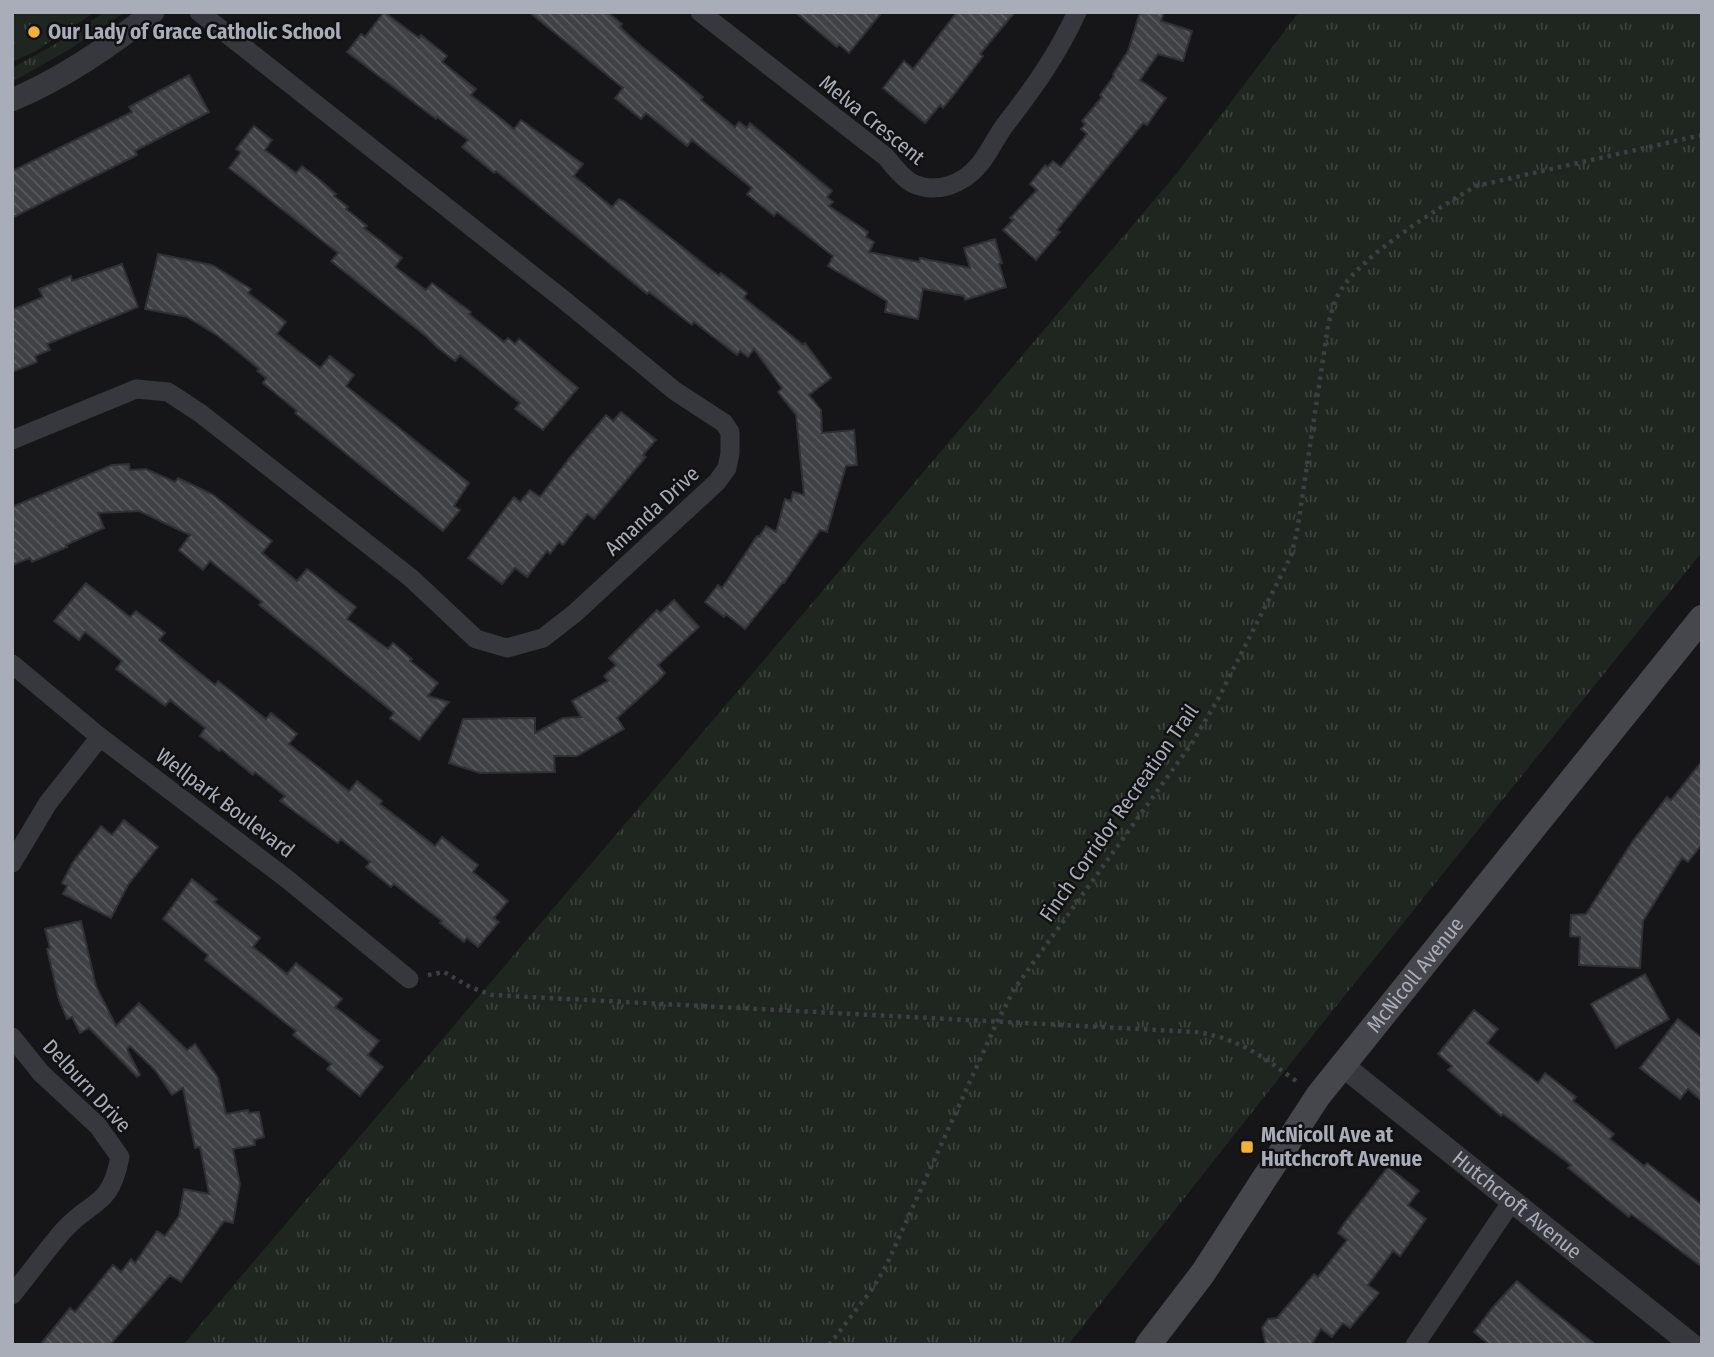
<svg xmlns="http://www.w3.org/2000/svg" width="1714" height="1357" viewBox="0 0 1714 1357" font-family="'Fira Sans Condensed',sans-serif">
<defs>
<pattern id="grass-tufts" width="24" height="20" patternUnits="userSpaceOnUse" patternTransform="scale(1.75)"><rect width="24" height="20" fill="#1e261f"/><path d="M3 7l-1-3M5 7V3M7 7l1-3M15 17l-1-3M17 17v-4M19 17l1-3" fill="none" stroke="#3c433d"/></pattern>
<pattern id="building-back-hatch" width="6" height="6" patternUnits="userSpaceOnUse" patternTransform="scale(1.75)"><rect width="6" height="6" fill="#404145"/><path d="M-1 5l2 2M0 0l6 6M5-1l2 2" fill="none" stroke="#595a5e"/></pattern>
</defs>
<rect width="100%" height="100%" fill="#161618"/>
<g fill="url(#grass-tufts)">
<path d="M17,12H95L34,52L12,62V20Z"/>
<path d="M105,12H125L70,49L12,82V68L54,45Z"/>
<path d="M1299,12H1702V552L1325,1020L1068,1345H183L1177,173Z"/>
</g>
<g fill="url(#building-back-hatch)" stroke="#303034" stroke-width="2">
<path d="M384,12L419,38L421,35L447,56L442,62L476,89L471,95L514,129L521,120L583,164L574,176L612,207L619,199L625,202L719,276L721,273L747,293L744,298L803,345L805,343L831,378L809,395L821,410L822,433L854,430L857,465L846,466L827,532L820,530L784,583L783,582L745,629L726,614L724,617L705,602L718,585L722,588L757,536L759,537L766,526L776,532L785,499L791,501L793,492L804,495L796,415L778,392L782,388L754,349L748,357L740,351L737,355L694,322L692,325L649,292L647,294L496,171L494,173L462,147L468,140L437,117L436,119L347,52L361,34L365,37Z"/>
<path d="M529,12H607L622,24L620,27L634,40L703,97L701,100L735,127L739,122L747,128L750,123L832,191L827,197L833,202L829,206L868,232L866,237L874,242L869,252L919,262L920,258L970,268L964,248L995,239L1002,263L999,264L1006,287L965,300L964,296L923,289L918,319L885,312L887,301L828,266L833,256L777,212L774,216L747,194L752,188L692,140L687,146L646,113L641,119L615,98L623,88Z"/>
<path d="M795,12H882L849,53L839,44L837,47Z"/>
<path d="M957,12H1015L980,54L983,56L956,92L943,108L940,105L925,123L883,88L904,61L913,69Z"/>
<path d="M1140,12H1164L1161,21L1192,31L1183,61L1158,54L1140,80L1166,98L1147,125L1143,123L1057,230L1060,232L1036,260L1003,230L1013,220L1010,218L1037,190L1030,184L1045,165L1048,167L1053,161L1061,167L1087,134L1081,129L1085,124L1082,121L1102,97L1100,95L1114,76L1113,74L1128,51Z"/>
<path d="M189,75L209,112L135,151L137,155L12,218V171L132,112L129,107Z"/>
<path d="M254,126L272,140L265,150L296,173L302,166L320,180L336,194L334,196L348,207L346,209L367,226L364,228L402,258L395,267L426,290L432,283L471,312L469,314L504,342L508,338L515,344L519,339L578,388L543,430L515,409L520,403L460,355L455,361L437,347L427,337L331,261L338,253L229,168L241,152L236,149Z"/>
<path d="M158,254L212,265L251,289L248,293L286,322L277,334L320,368L330,356L354,375L346,386L469,483L454,506L460,510L443,531L295,413L297,411L263,383L266,378L257,371L259,369L218,336L187,317L145,309Z"/>
<path d="M122,264L138,307L47,344L50,350L35,356L37,362L12,372V310L43,297L39,289L71,276L72,281Z"/>
<path d="M621,412L656,440L643,455L646,457L594,519L587,514L563,545L559,542L550,554L547,551L527,577L515,568L502,584L468,558L514,497L520,502L530,490L540,497L571,456L606,415L613,421Z"/>
<path d="M129,464L130,470L146,469L175,482L178,478L212,494L272,541L262,553L297,581L307,569L356,607L347,619L388,649L393,643L412,659L410,661L438,683L428,696L449,702L419,740L390,718L394,713L259,605L262,602L210,561L203,570L179,550L190,535L139,511L98,513L104,528L66,545L67,547L32,562L30,558L12,565V507L112,465Z"/>
<path d="M86,583L130,617L136,611L165,633L159,640L215,685L218,681L266,719L271,713L297,734L289,744L349,791L357,781L382,801L380,804L435,846L442,837L478,865L473,872L508,901L494,918L499,922L478,947L467,938L464,942L440,923L442,921L394,884L391,887L366,867L370,862L341,839L338,843L280,801L285,796L255,772L253,775L221,749L219,751L200,736L205,728L170,700L165,706L116,669L122,661L85,632L79,640L54,621Z"/>
<path d="M674,600L699,627L658,665L665,673L658,681L617,718L624,729L577,756H554L555,772L480,773L449,763L463,719L535,718V733L563,718L581,717L572,701L608,681L604,676L616,665L609,658L657,610L660,613Z"/>
<path d="M1702,761V844L1688,862L1682,858L1643,921L1640,968L1579,965L1580,937L1570,936L1571,915L1586,914L1632,842L1667,797L1671,800Z"/>
<path d="M124,820L158,847L128,885L111,918L63,894L67,886L62,883L73,862L101,826L112,835Z"/>
<path d="M192,879L217,899L214,902L260,938L253,947L287,974L296,963L342,999L335,1007L379,1041L368,1055L383,1067L360,1096L327,1069L331,1064L293,1035L296,1031L205,960L208,955L163,919Z"/>
<path d="M81,921L96,986L116,1026L139,1003L187,1050L195,1044L218,1078L226,1114L248,1110L249,1113L259,1112L264,1137L254,1140L255,1145L233,1149L240,1184L233,1223L224,1221L181,1282L170,1275L110,1345H40L70,1308L75,1312L113,1265L121,1272L131,1259L135,1263L157,1231L165,1236L179,1216L184,1189L209,1194L200,1147L195,1148L183,1088L172,1095L155,1070L130,1046L127,1049L140,1075L137,1077L89,1028L80,1033L72,1017L67,1019L59,1000L47,949L50,948L45,929Z"/>
<path d="M1645,974L1669,1019L1616,1048L1591,1004Z"/>
<path d="M1474,1010L1498,1029L1487,1043L1538,1083L1545,1073L1576,1097L1573,1101L1614,1134L1610,1139L1644,1166L1647,1163L1702,1205V1267L1631,1214L1629,1217L1568,1168L1571,1165L1503,1114L1501,1116L1448,1070L1452,1066L1438,1054Z"/>
<path d="M1678,1019L1702,1038V1101L1688,1089L1680,1099L1640,1068Z"/>
<path d="M1388,1167L1419,1191L1408,1205L1426,1219L1400,1256L1393,1251L1368,1285L1379,1293L1350,1328L1343,1323L1332,1337L1321,1329L1311,1345H1266L1262,1328L1268,1319L1277,1318L1314,1274L1318,1277L1347,1240L1338,1233L1345,1222Z"/>
<path d="M1517,1281L1544,1304L1596,1345H1490L1474,1332L1493,1307Z"/>
</g>
<g fill="none" stroke-linecap="round" stroke-linejoin="round">
<g stroke="#3d3f44" stroke-width="4.5" stroke-dasharray="3.5 5" stroke-linecap="butt">
<path d="M428,975L444,972L470,987L492,995L1196,1032C1238,1038 1262,1056 1296,1081"/>
<path d="M829,1345L873,1288L886,1266L997,1022L1015,988L1192,743L1218,699L1291,556L1297,532L1328,326C1331,313 1334,301 1341,290C1362,255 1440,207 1476,186L1702,135"/>
</g>
<g stroke="#37383d" stroke-width="19">
<path d="M700,12L886,157C894,166 901,177 912,183C936,195 963,184 979,165C989,153 996,137 1005,125C1033,89 1058,54 1077,12"/>
<path d="M12,440L136,389L168,392L200,413L411,578L476,639L507,648L543,638L575,613L717,482L727,468L730,453V432L724,423L675,391L564,300L199,12"/>
<path d="M12,664L100,737L287,879L409,979"/>
<path d="M12,863L48,803L100,737"/>
<path d="M12,1037L41,1073L98,1126L120,1157C110,1209 91,1199 63,1231C45,1252 29,1274 12,1295"/>
<path d="M1415,1345L1512,1201"/>
</g>
<g stroke="#37383d" stroke-width="23">
<path d="M12,100C64,78 109,47 153,12"/>
<path id="s1" d="M1342,1065L1692,1345"/>
</g>
<path stroke="#45474d" stroke-width="26" id="s2" d="M1148,1345L1203,1273L1318,1096L1702,618"/>
</g>
<g fill="#f2b134" stroke="#111113" stroke-width="2.5">
<circle cx="34" cy="32" r="7"/>
<rect x="1240" y="1140" width="14" height="14" rx="3.5"/>
</g>
<g text-anchor="middle" dominant-baseline="central" stroke-width="5" stroke-linejoin="round" paint-order="stroke">
<g font-size="21" font-weight="bold" fill="#a8adb8" stroke="#111113" text-anchor="start">
<text x="48" y="32">Our Lady of Grace Catholic School</text>
<text x="1261" y="1135">McNicoll Ave at<tspan x="1261" dy="24">Hutchcroft Avenue</tspan></text>
</g>
<g font-size="21" fill="#a8adb8" stroke="#111113">
<text transform="translate(872 120) rotate(39)">Melva Crescent</text>
<text transform="translate(652 511) rotate(-43)">Amanda Drive</text>
<text transform="translate(225 803) rotate(37)">Wellpark Boulevard</text>
<text transform="translate(1119 813) rotate(-55)">Finch Corridor Recreation Trail</text>
<text stroke="none"><textPath href="#s2" startOffset="457">McNicoll Avenue</textPath></text>
<text transform="translate(87 1086) rotate(47)">Delburn Drive</text>
<text stroke="none"><textPath href="#s1" startOffset="224">Hutchcroft Avenue</textPath></text>
</g>
</g>
<rect width="1714" height="1357" fill="none" stroke="#a8adb8" stroke-width="28"/>
</svg>
